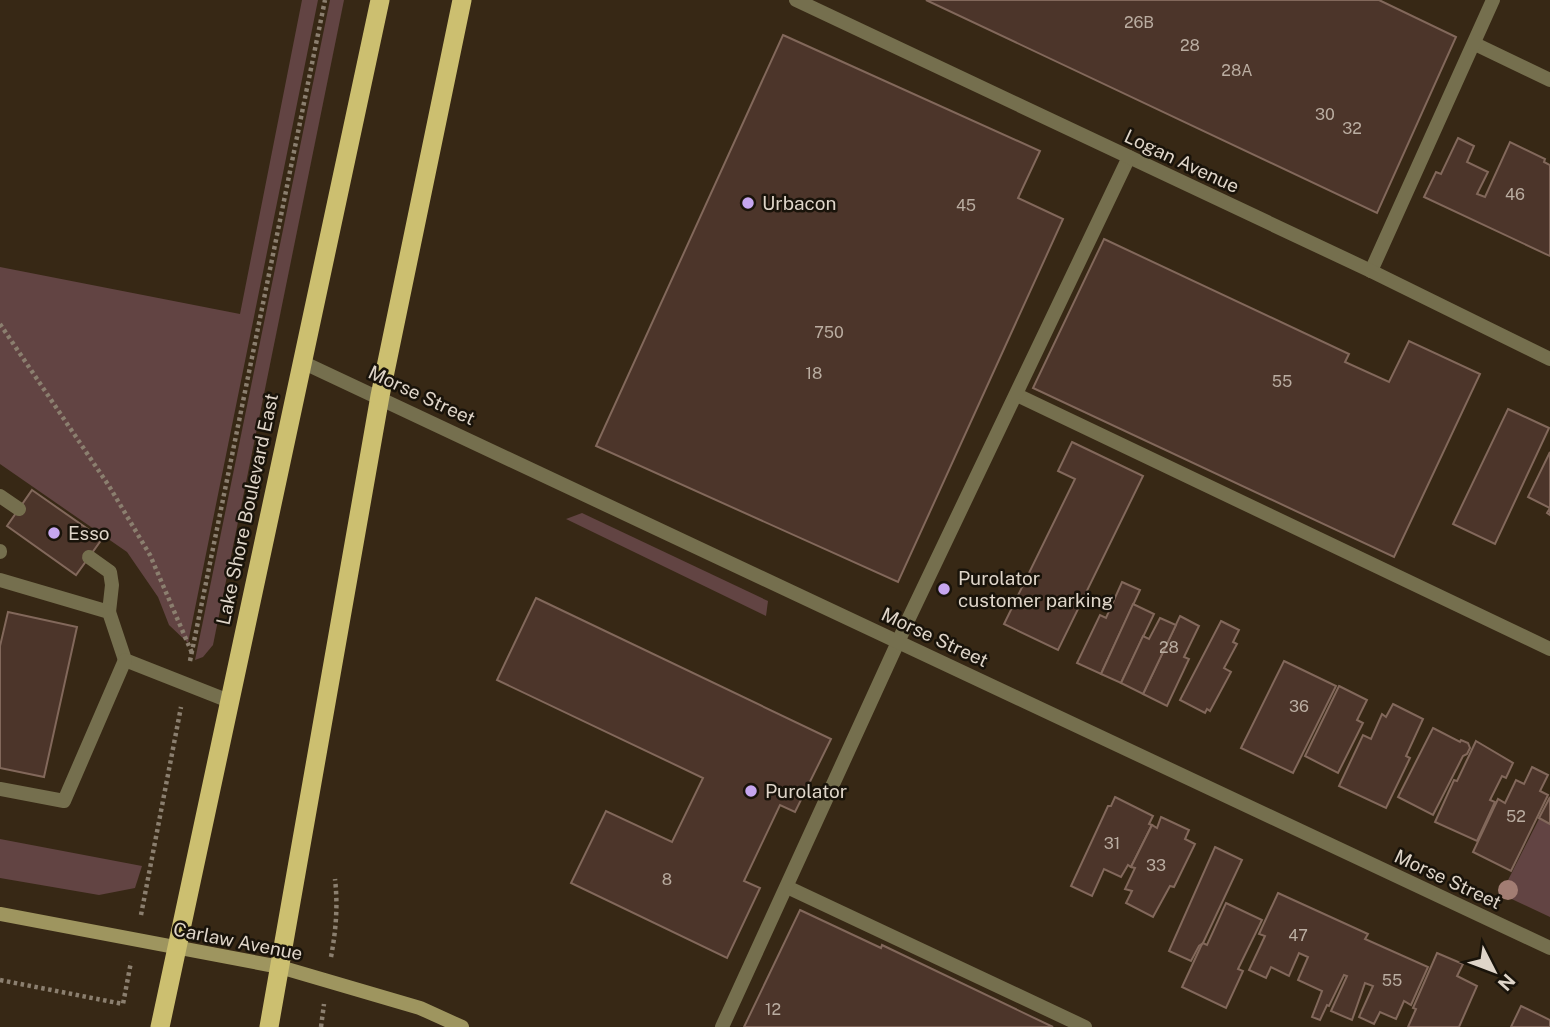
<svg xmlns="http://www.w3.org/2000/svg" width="1550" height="1027" viewBox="0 0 1550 1027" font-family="'Public Sans',sans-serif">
<rect width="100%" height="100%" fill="#372815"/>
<g fill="#624443">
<path d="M302,0H318L188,643L169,625L158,597L127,552L0,464V267L240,314Z"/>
<path d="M330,0H344L213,645L203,657L195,660Z"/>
<path d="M582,513L768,601L766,616L566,519Z"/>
<path d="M1550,797V917L1501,894Z"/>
<path d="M0,839L142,866L135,888L99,895L0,878Z"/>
</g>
<g fill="#4c352a" stroke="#82685b" stroke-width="2">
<path d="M926,0H1379L1456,37L1377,213Z"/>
<path d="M783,35L1040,151L1018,198L1063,219L898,582L596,446Z"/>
<path d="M1458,138L1474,146L1467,162L1488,172L1477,194L1485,197L1510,142L1545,159L1544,162L1550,165V256L1424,197L1436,172L1441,174Z"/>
<path d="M1104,239L1349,354L1345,362L1389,382L1409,341L1480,374L1394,557L1033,388Z"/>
<path d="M1508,409L1549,428L1495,544L1453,524Z"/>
<path d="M1072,442L1143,476L1058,650L1004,624L1075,479L1058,471Z"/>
<path d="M1550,452V515L1547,513L1550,508L1528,497Z"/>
<path d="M32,490L102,539L76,575L7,526Z"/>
<path d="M1122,582L1140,590L1101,674L1077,663L1100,615L1106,618Z"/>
<path d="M536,598L831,739L795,812L780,805L744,881L760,888L727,958L571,883L606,811L672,842L703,778L497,680Z"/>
<path d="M1133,604L1154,614L1121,683L1101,674Z"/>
<path d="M8,612L77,627L44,777L0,768V646Z"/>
<path d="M1180,616L1199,626L1184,657L1189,659L1167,706L1143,694Z"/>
<path d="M1160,618L1176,625L1143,694L1121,683L1143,636L1149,639Z"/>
<path d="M1221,621L1239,630L1233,642L1237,644L1224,668L1231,672L1210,711L1207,709L1205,713L1180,700Z"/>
<path d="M1284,661L1336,686L1293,773L1241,748Z"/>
<path d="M1339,686L1367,700L1357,720L1363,723L1338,773L1305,756Z"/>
<path d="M1393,704L1423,719L1406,756L1410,758L1386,808L1339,786L1363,735L1371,739L1382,714L1386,717Z"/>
<path d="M1433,728L1460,742L1461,740L1468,743L1470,748L1467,754L1463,756L1433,815L1398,797Z"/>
<path d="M1476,741L1513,763L1506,778L1502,776L1490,800L1495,802L1477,841L1435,822L1454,780L1457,781Z"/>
<path d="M1532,767L1548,775L1540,791L1548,795L1511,871L1473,852L1498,799L1505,803L1516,780L1524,784Z"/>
<path d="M1115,797L1153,816L1149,824L1152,825L1131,867L1128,865L1121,877L1104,869L1092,896L1071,886L1108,806H1111Z"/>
<path d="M1550,797V824L1539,818Z"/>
<path d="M1161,817L1189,830L1185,839L1195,844L1174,887L1170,886L1153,917L1126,903L1132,891L1125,889L1135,868L1131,867L1152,825L1157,828Z"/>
<path d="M1215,847L1242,860L1203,943L1199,946L1191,961L1169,951Z"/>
<path d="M1278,893L1368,934L1365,939L1428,967L1411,1005L1404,1001L1396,1019L1380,1012L1374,1024L1359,1017L1373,986L1365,983L1352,1020L1331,1011L1347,976L1344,975L1329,1006L1327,1005L1320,1020L1312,1017L1322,991L1298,980L1308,957L1299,953L1289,976L1271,967L1266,978L1249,970L1265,936L1259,934Z"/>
<path d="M1226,903L1262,920L1238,969L1243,971L1226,1008L1182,987L1201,946L1203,943L1207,945Z"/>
<path d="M800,910L881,948L882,945L1053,1027H744Z"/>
<path d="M1437,953L1463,964L1457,976L1477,986L1459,1027H1408L1416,1009L1413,1008Z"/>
<path d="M1521,1006L1550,1020V1027H1511Z"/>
</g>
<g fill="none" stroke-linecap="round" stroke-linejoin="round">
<g stroke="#8b7f6f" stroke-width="4.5" stroke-dasharray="3.5 3.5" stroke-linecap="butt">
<path d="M0,324L109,486L150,555L192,653"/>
<path d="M190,661L325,0"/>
<path d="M141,915L181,707"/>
<path d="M331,957C336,930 338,906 335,879"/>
<path d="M0,980L123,1004L131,962"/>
<path d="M321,1027L324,1004"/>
</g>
<g stroke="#756f4e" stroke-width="14">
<path d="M1475,44L1550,80"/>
<path d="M1371,271L1493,0"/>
<path d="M1017,395L1550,649"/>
<path d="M0,496L19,509"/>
<path d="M0,551V552"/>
<path d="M89,557L110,572L112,585L109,612"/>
<path d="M0,580L109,612L125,660L229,701"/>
<path d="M0,789L64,801L125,660"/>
<path d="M787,887L1085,1027"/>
<path d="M722,1027L909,618L1129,157"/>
</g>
<g stroke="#756f4e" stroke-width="14">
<path d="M796,0L1371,271L1550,359"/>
<path d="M302,362L1550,948"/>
</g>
<path stroke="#9e955f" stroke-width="14" d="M0,914L280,967L420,1008L462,1027"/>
<g stroke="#ccbf70" stroke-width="19">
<path d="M160,1027L380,0"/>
<path d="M269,1027L380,396L462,0"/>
</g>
</g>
<circle fill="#a27d73" cx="1508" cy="890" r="10"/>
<g fill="#c6a6f0" stroke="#19130a" stroke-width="2.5">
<circle cx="748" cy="203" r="7"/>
<circle cx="54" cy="533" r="7"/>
<circle cx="944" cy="589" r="7"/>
<circle cx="751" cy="791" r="7"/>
</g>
<g text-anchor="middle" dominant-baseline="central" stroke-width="5" stroke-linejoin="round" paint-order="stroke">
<g font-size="16" fill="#baada1">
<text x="1139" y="22">26B</text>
<text x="1190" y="45">28</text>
<text x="1237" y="70">28A</text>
<text x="1325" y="114">30</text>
<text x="1352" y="128">32</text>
<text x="1515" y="194">46</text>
<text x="966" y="205">45</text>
<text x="829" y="332">750</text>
<text x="814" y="373">18</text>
<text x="1282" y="381">55</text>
<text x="1169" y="647">28</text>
<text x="1299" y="706">36</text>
<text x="1516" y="816">52</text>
<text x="1112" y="843">31</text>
<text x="1156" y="865">33</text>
<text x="667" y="879">8</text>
<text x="1298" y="935">47</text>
<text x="1392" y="980">55</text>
<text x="773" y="1009">12</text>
</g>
<g font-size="19" fill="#dfd5c9" stroke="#19130a">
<text transform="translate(1182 161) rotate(25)">Logan Avenue</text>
<text transform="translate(422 395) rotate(25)">Morse Street</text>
<text transform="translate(247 509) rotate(-78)">Lake Shore Boulevard East</text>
<text transform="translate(935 637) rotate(25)">Morse Street</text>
<text transform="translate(1448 879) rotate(25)">Morse Street</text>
<text transform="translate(238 941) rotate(11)">Carlaw Avenue</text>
</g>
<g font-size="19" fill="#dfd5c9" stroke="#19130a" text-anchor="start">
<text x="762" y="203">Urbacon</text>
<text x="68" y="533">Esso</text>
<text x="958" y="578">Purolator<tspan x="958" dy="22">customer parking</tspan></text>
<text x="765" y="791">Purolator</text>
</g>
</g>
<g transform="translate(1494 971) rotate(132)" stroke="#19130a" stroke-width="5" paint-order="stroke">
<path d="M0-5L12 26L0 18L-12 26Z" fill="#dfd5c9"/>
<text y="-10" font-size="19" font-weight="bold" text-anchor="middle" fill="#dfd5c9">N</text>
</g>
</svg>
